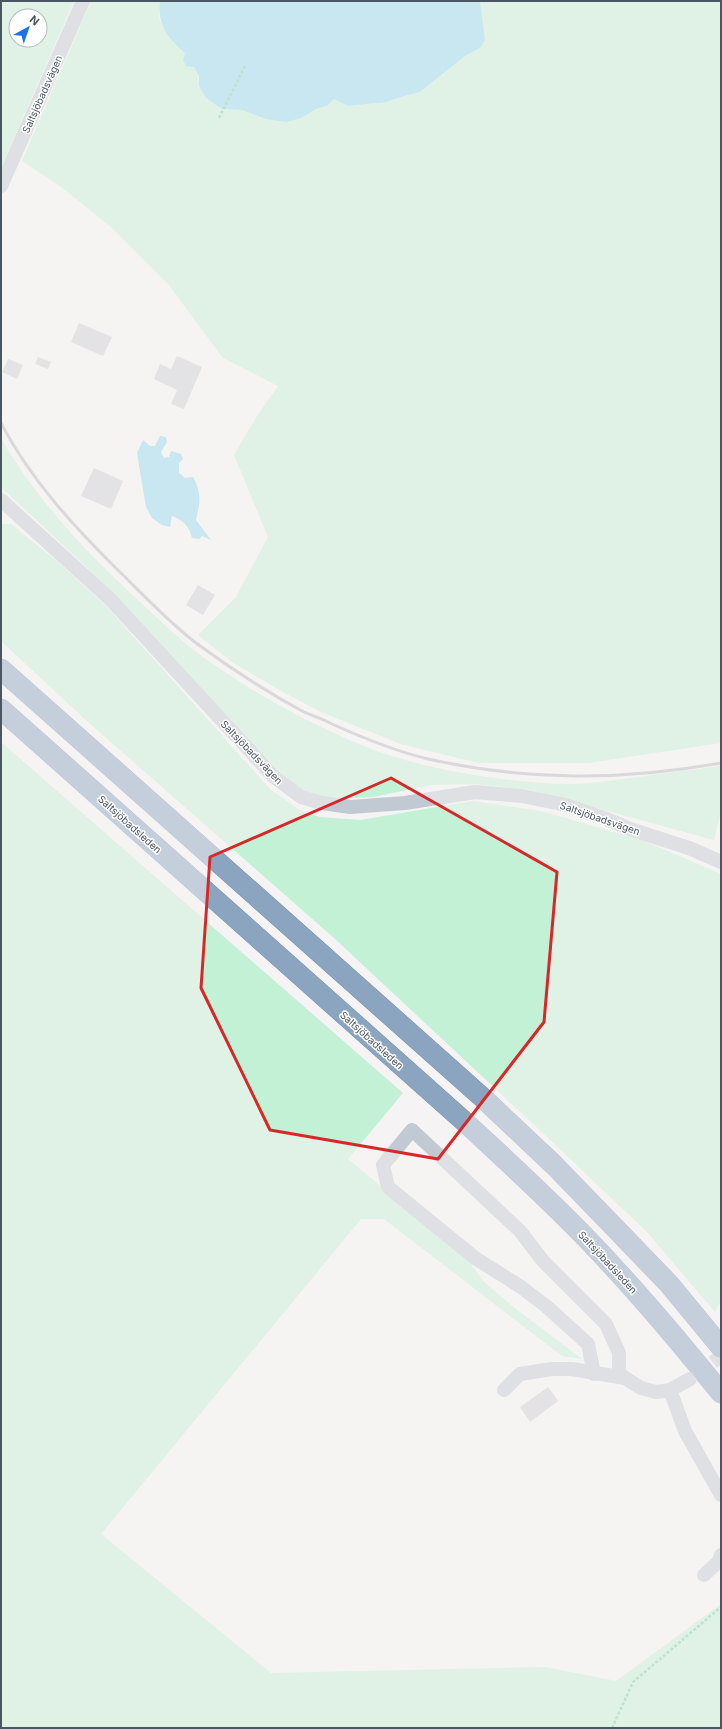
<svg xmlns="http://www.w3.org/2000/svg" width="722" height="1729" viewBox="0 0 722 1729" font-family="Inter,sans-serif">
<rect width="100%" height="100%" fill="#f5f3f3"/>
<g fill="#c3f1d5" fill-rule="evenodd">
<path d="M1,1H74L1,168ZM16,16H40V40H16Z"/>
<path d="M91,1H160C160,6 158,15 160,20C170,43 200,59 199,86L222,109L242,110L266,119L300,118L316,109L327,106L334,99L338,101L386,102L401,97L420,92L465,56L480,48L485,40L480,1H721V743L588,763H479L401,744L321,712L281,691L232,662L198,635L236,597L268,537L234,455L257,416L278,386L223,358L169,285L112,228L64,189L22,161Z"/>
<path d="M1,438C33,494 78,544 125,588C147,608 168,629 191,648C210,663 231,676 251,689C286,710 323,729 361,745C419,769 501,782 565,784C584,785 605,781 624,779C656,775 689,770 721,766V811L714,840L530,790L475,784L431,785L374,797L328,799L303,790L283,778L96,576L1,487Z"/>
<path d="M1,524H11L60,564L105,605L271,790L300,810L320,817L360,820L473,801L541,811L642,840L721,874V1301L715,1312L647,1232L545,1135L334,938L88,722L1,641Z"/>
<path d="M1,742L403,1093L348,1159L466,1257L484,1282L516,1309L582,1359L562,1356L384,1219H361L101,1534L271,1673L545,1667L616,1681L721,1604V1728H1Z"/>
</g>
<g fill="#90daee">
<path d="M160,1H480L485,40L480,48L465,56L420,92L401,97L386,102L348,106L334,99L327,106L316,109L301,118L287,122L266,119L242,110L222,109L206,98L199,86V77L194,67L186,66L183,60L185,53C168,38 157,25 160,1Z"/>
<path d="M160,436L166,437L167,442L161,452L164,458L169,457L171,451L181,454L183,459L179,463V473L185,478L193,477C202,493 200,503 196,520L211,540L202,536L199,539L192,538C189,526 183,520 172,516L170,527L162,525L152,518L146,507L137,453L143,440L150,446H155Z"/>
</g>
<g fill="#cdcfd5">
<path d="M79,323L112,337L103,356L71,342Z"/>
<path d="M177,356L202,367L184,409L171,404L177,390L154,379L160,364L171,369Z"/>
<path d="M38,357L51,362L48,369L35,364Z"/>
<path d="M8,359L23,365L17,379L2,372Z"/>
<path d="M94,468L123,481L111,509L81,496Z"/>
<path d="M198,585L215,595L203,615L186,605Z"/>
<path d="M548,1387L558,1401L530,1422L520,1407Z"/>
</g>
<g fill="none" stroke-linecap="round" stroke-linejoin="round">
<path stroke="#caccce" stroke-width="14" stroke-dasharray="14 7" stroke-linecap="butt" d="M696,1375L721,1356"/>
<g stroke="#7690ad" stroke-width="21">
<g id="highway">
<path d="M1,669L483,1098L554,1165L616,1229L669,1284L721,1347"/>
<path d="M1,709L466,1123C508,1162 550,1200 589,1241C636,1290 679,1341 721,1393"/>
</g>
</g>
<g stroke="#7ad0a6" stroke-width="2.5" stroke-dasharray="3 2" stroke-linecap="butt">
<path d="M219,118L245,66"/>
<path d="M612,1728L633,1682L721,1607"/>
</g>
<g stroke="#c1cad2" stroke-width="14">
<path d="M1,186L83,1"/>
<path d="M1,500L110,599L274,777L301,797L322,803L350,807L405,803L475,792L522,796L566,805L604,818L633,830L689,848L721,862"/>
<path d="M594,1374L588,1344L546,1306L521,1287L475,1258L388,1187L383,1165L412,1130L520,1231L543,1261L606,1324L619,1353V1373L625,1378"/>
<path d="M504,1390L520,1374L552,1369H572L625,1378L641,1388L656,1392L670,1390L690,1379"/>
<path d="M670,1390L685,1431L721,1495"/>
<path d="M704,1575L719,1561L721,1555"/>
</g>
<use href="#highway" stroke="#8ba5c1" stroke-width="20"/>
<path stroke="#b5b8bd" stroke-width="3" d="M1,423C31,481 78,531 124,576C147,599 170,623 196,643C230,668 267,692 304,712C313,716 323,719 332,724C363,738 395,751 428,759C527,781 621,781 721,763"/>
</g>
<path d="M0 0H722V1729H0ZM391,778L557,872L544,1022L438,1159L270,1130L201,988L210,857Z" fill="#f5f3f3" fill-opacity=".55" fill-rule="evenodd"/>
<path fill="none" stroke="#d62828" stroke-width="3" stroke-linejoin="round" d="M391,778L557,872L544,1022L438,1159L270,1130L201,988L210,857Z"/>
<g text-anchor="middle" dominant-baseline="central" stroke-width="3" stroke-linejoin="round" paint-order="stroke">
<g font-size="10" fill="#4a5661" stroke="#fff">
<text transform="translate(42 94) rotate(-66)">Saltsjöbadsvägen</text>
<text transform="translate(252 752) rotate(46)">Saltsjöbadsvägen</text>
<text transform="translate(600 818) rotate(19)">Saltsjöbadsvägen</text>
<text transform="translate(130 824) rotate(42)">Saltsjöbadsleden</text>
<text transform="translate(372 1040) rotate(42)">Saltsjöbadsleden</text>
<text transform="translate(608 1262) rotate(47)">Saltsjöbadsleden</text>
</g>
</g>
<rect width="722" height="1729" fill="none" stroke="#4a5661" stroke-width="4"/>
<g transform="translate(28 28) rotate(40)"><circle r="19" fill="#ffffff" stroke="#b7bbc0"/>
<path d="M0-3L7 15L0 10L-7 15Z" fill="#1a73e8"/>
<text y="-6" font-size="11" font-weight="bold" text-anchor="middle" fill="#4a5661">N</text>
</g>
</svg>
